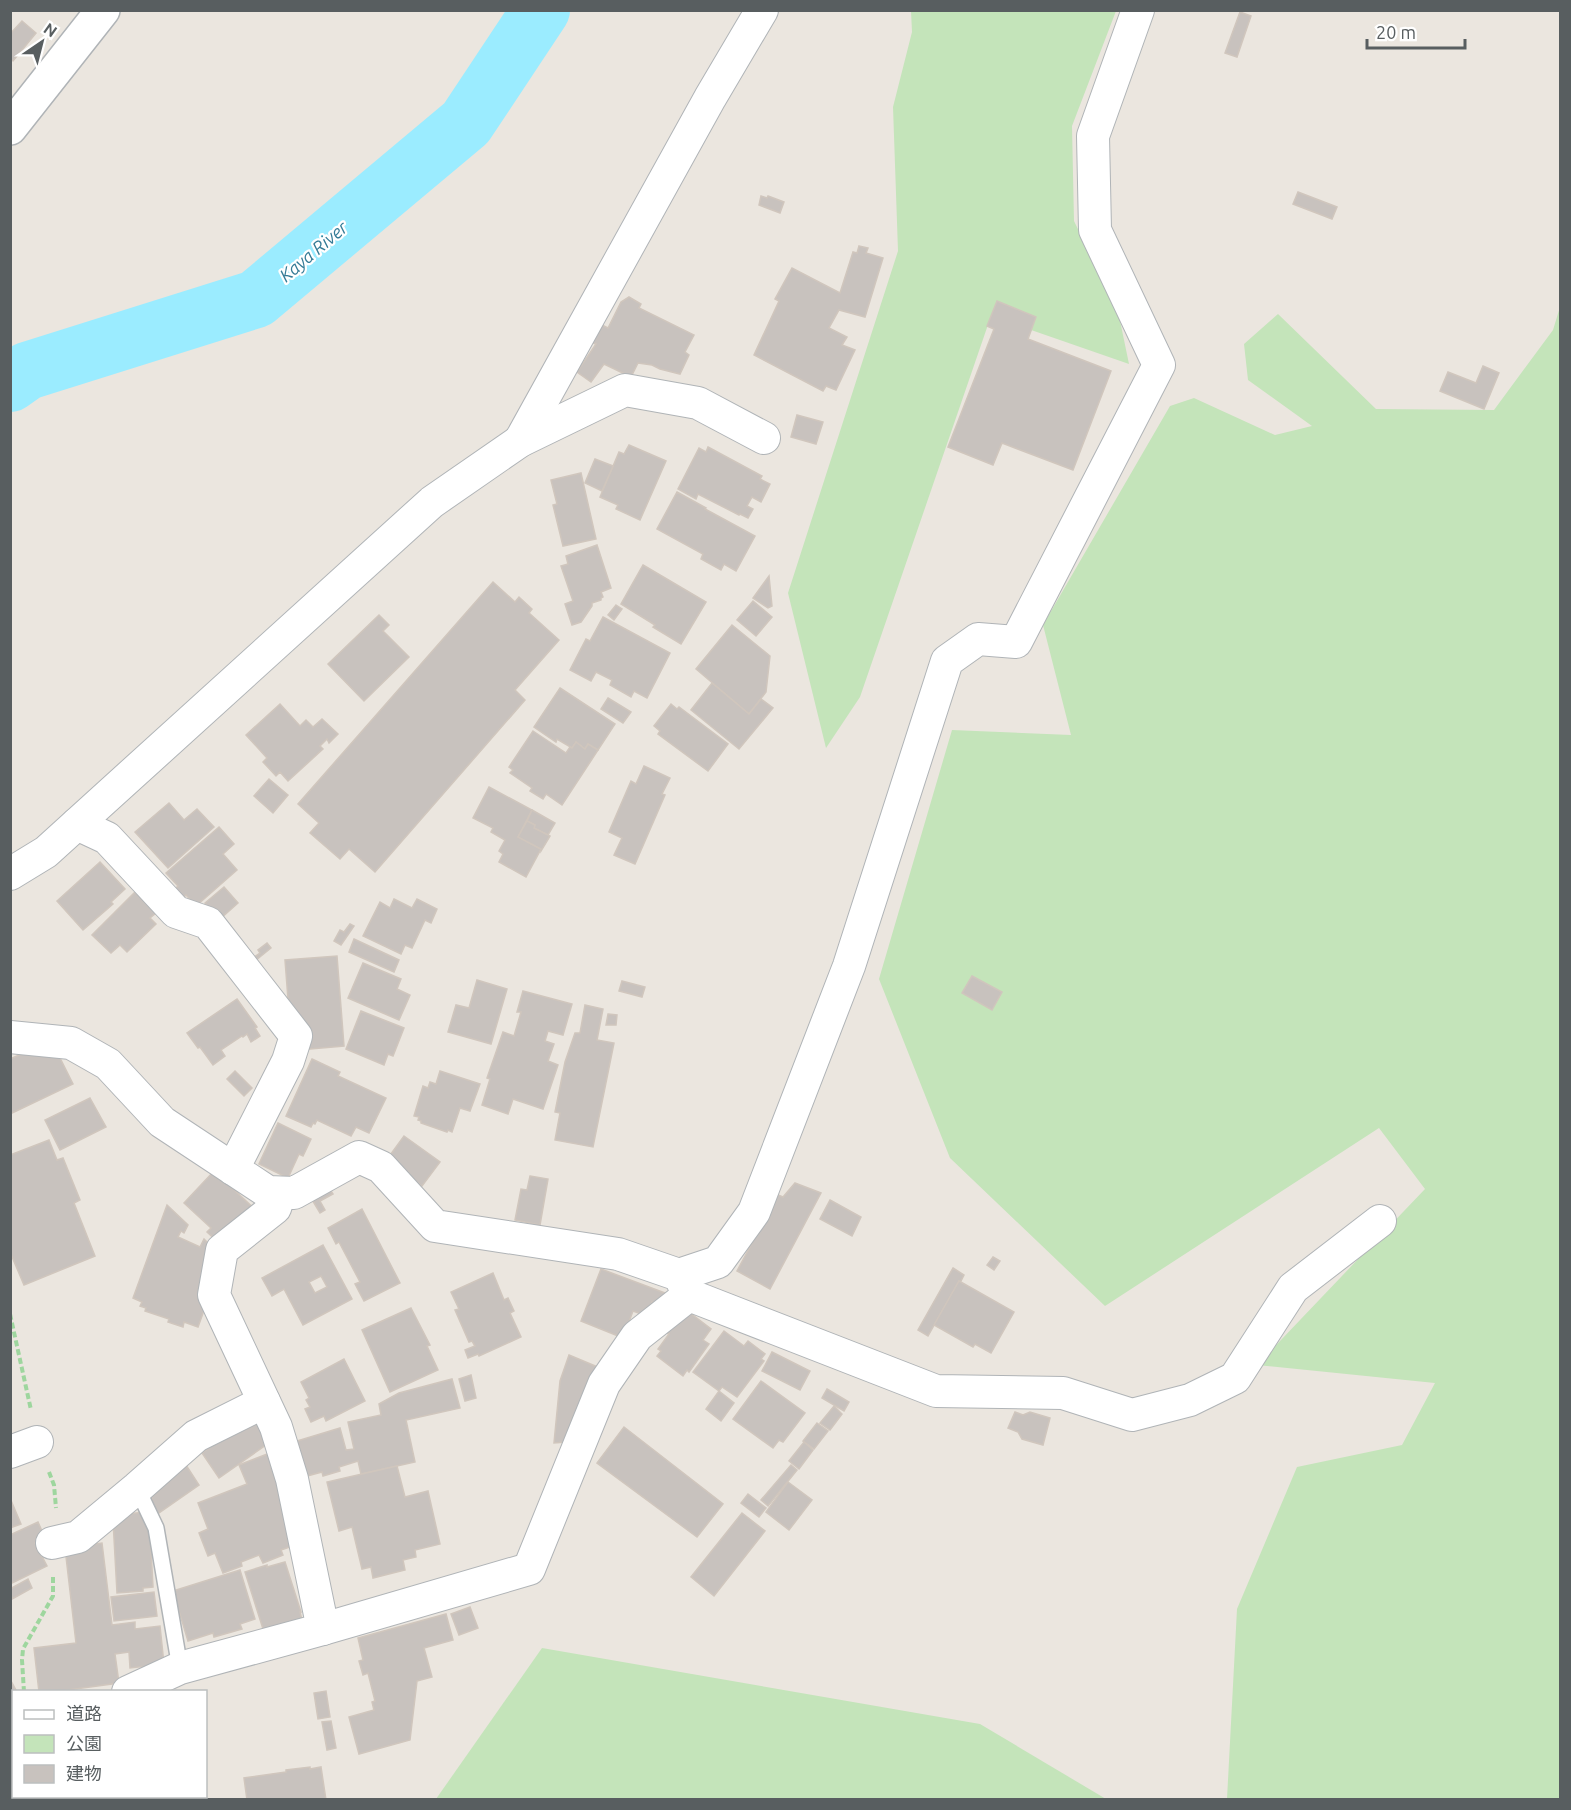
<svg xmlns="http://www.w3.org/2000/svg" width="1571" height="1810" viewBox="0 0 1571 1810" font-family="Ubuntu,'Noto Sans JP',sans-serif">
<rect width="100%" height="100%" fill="#ebe6df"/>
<g fill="#c4e4ba">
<path d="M911,11H1116L1072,126L1074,221L1118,311L1129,364L991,316L860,697L826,748L788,593L898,251L893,107L912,32Z"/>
<path d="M1560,307V1799H1227L1237,1609L1297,1467L1402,1445L1435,1383L1257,1365L1425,1189L1379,1128L1105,1306L950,1158L879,979L952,730L1071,735L1043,625L1170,406L1194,398L1275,435L1312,426L1248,380L1244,344L1278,314L1376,409L1494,410L1553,330Z"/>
<path d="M542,1648L980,1724L1106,1799H436Z"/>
</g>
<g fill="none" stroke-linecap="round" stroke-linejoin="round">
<path stroke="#9becff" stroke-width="58" d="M10,383L27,371L256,299L466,123L541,10"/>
</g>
<g fill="#c8c2be" stroke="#d0c6bd" stroke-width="1.5" fill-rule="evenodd">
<path d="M1240,12L1251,16L1237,57L1225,53Z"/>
<path d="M22,21L36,33L13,61L10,58V34Z"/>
<path d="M1298,192L1337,207L1332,219L1293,204Z"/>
<path d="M761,196L767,198L768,196L784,202L780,213L759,205Z"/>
<path d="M859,246L868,248L866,253L883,258L865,317L839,310L829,328L847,337L842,345L855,350L836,390L826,386L823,391L754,355L779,301L775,299L792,268L840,293L853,252L857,253Z"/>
<path d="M629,297L641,304L639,308L694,335L685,352L689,355L680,374L660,369L652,365L638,363L631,377L604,364L591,382L577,372L596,344L593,343L602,325L608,328L621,302Z"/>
<path d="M997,301L1036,317L1028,339L1111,371L1073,470L1002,443L993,465L948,447L994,329L987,326Z"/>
<path d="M1483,366L1499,373L1484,409L1440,391L1448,372L1476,383Z"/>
<path d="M797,415L823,422L816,444L791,437Z"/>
<path d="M629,445L666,461L640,520L616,509L618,505L600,497L619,452L624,454Z"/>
<path d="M708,447L762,476L760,479L770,484L761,502L752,497L747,506L753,509L748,518L740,514L739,515L698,494L696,499L678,489L699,448L706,452Z"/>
<path d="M595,459L613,466L602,491L585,483Z"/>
<path d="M581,473L596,539L563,546L553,505L557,504L551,480Z"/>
<path d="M677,492L706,508L705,509L755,536L736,571L724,564L721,570L701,559L703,554L657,529Z"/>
<path d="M597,545L611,588L601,592L603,597L601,598V600L592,603V606L581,622L572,625L565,604L573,601L561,566L568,564L566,556Z"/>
<path d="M643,565L706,602L681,644L653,627L655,625L621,604Z"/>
<path d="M769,576L772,606L768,608L753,598Z"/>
<path d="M493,582L515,602L519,597L532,609L529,613L559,640L515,690L525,700L375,872L349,849L340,859L310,833L319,823L298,804Z"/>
<path d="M753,601L772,617L756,636L737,620Z"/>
<path d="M616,605L622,609L614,620L608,615Z"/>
<path d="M379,615L389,625L383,631L409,657L364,701L328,664Z"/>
<path d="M603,617L670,653L647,698L634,691L631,697L610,685L612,680L596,672L591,681L570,670L586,639L590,641Z"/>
<path d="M732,625L770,656L766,692L749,714L696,669Z"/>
<path d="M712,683L749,714L761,699L773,708L739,749L691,710Z"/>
<path d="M560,688L615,724L598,750L588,744L585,749L576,742L572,748L557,739L556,742L534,727Z"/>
<path d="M608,698L631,712L623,723L601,709Z"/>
<path d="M280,704L300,726L306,720L313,727L322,719L338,734L329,743L327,739L320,746L323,749L288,781L280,772L276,776L263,762L267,758L246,735Z"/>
<path d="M671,704L677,709L679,707L728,744L708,771L658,734L660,731L654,726Z"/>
<path d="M533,731L566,753L570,747L572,748L576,742L585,749L588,744L598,750L562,805L546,794L543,799L530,791L532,788L510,773L513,770L509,767Z"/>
<path d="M644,766L670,778L662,794L665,795L635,864L614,855L622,838L609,832L631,781L636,784Z"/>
<path d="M269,779L288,795L273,813L254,796Z"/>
<path d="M489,787L532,810L518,837L541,849L526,877L499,862L503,854L499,851L505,840L491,832L493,828L473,818Z"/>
<path d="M169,803L184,820L197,809L214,827L168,868L135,832Z"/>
<path d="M532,810L555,823L548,835L534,828L535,825L527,821Z"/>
<path d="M527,821L535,825L534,828L550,836L541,851V849L518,837Z"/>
<path d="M219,827L234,844L223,854L237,870L196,906L186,895L183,898L175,889L178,886L166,873Z"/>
<path d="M100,862L125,889L111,902L113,904L83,930L57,901Z"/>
<path d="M224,887L238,903L219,920L205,903Z"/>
<path d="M135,892L156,913L150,918L156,924L127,952L120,945L111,953L92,935Z"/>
<path d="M394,899L412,908L417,899L437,909L431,923L425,920L412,948L405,945L401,954L363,936L380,902L390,908Z"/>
<path d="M350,924L354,926L341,945L334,941L340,930L344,932Z"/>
<path d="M354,939L399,960L394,972L349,952Z"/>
<path d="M267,943L271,948L255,961L253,958L260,953L258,950Z"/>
<path d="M337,956L344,1046L299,1050L289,1012L285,960Z"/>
<path d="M363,963L401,979L397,989L410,995L399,1020L348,998Z"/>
<path d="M972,976L1002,992L992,1010L962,993Z"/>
<path d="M477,980L507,989L491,1044L448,1032L456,1005L469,1008Z"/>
<path d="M622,981L645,987L642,997L619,991Z"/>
<path d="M523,991L572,1004L563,1035L548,1031L545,1041L554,1044L548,1061L558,1065L543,1109L513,1099L508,1114L482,1105L490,1079L487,1078L503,1032L514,1036L521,1012H517Z"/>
<path d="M237,999L257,1027L255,1028L260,1036L251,1042L247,1034L243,1037L242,1036L221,1050L225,1056L213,1065L200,1047L198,1048L187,1033Z"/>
<path d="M585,1005L603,1009L597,1040L614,1043L593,1147L555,1140L560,1113L555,1112L565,1062L575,1033H580Z"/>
<path d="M361,1011L404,1028L393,1056L388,1054L384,1065L346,1049Z"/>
<path d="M608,1014L617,1015L616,1025H606Z"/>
<path d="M26,1052L28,1055L59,1056L73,1084L10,1114V1059Z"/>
<path d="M312,1059L340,1072L338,1076L386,1098L369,1133L356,1127L351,1136L317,1120L315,1124L313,1123L311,1127L286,1116Z"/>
<path d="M235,1071L252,1088L244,1096L227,1079Z"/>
<path d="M440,1071L480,1084L470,1111L460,1108L452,1132L448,1130L447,1132L421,1123V1121L418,1120L419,1117L414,1116L423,1086L428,1088L430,1082L436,1084Z"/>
<path d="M90,1098L106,1127L60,1150L45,1120Z"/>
<path d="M278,1123L311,1139L303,1156L299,1154L288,1178L259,1164Z"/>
<path d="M404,1136L440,1162L422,1186L395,1166L388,1158Z"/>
<path d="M49,1140L57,1160L63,1158L80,1200L74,1203L95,1256L24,1285L10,1252V1155Z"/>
<path d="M214,1171L262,1216L221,1245L207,1232L211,1228L184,1203Z"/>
<path d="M530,1176L548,1179L540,1225L515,1220L521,1189L527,1190Z"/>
<path d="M795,1183L821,1193L770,1289L737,1271L778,1195L783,1197Z"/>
<path d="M329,1188L333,1194L320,1201L325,1210L320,1213L311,1198Z"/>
<path d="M830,1200L861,1217L852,1236L820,1219Z"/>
<path d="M167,1205L188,1225L184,1233L181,1231L178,1237L200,1247L204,1239L221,1256L215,1280L198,1327L184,1322L183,1327L168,1322L169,1319L145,1311L146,1308L140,1306L142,1302L133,1298Z"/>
<path d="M362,1209L400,1283L364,1301L355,1284L360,1282L339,1242L336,1244L328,1228Z"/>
<path d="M323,1245L352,1299L303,1325L284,1289L272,1296L262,1278ZM321,1276L327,1287L315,1293L309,1282Z"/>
<path d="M993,1257L1000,1261L994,1270L987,1265Z"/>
<path d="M953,1268L964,1275L961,1281H959L928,1336L918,1330Z"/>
<path d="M601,1269L665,1293L661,1305L652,1302L647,1316L633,1311L623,1338L581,1321Z"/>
<path d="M493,1273L504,1300L508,1298L514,1311L510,1313L521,1337L479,1356L478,1354L468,1358L465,1350L475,1346L472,1341L469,1342L455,1310L459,1309L451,1292Z"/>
<path d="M959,1281L1014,1312L991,1353L975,1344L973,1347L934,1325Z"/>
<path d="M411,1308L430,1345L427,1346L438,1370L390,1392L362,1330Z"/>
<path d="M685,1309L711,1329L703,1340L709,1344L689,1372L687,1370L683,1376L657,1356L661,1351L658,1349L669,1334L666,1333Z"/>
<path d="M724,1331L744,1346L748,1341L765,1354L761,1359L764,1361L737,1397L722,1387L719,1391L693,1372Z"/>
<path d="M772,1352L810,1371L800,1390L762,1371Z"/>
<path d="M569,1355L600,1368L567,1442L554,1443L560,1381Z"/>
<path d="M344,1359L365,1401L326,1421L324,1416L311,1422L305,1409L310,1407L306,1400L309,1398L301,1382Z"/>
<path d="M471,1375L476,1398L465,1401L459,1379Z"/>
<path d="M452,1379L460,1408L406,1420L415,1462L361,1474L358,1461L339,1467L340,1471L323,1476L322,1472L307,1476L297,1441L340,1428L346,1450L354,1449L348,1422L381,1415L379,1404L399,1393Z"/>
<path d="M761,1381L805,1413L783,1442L779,1440L773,1448L733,1419Z"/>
<path d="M827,1389L849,1402L844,1411L822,1398Z"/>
<path d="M719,1391L734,1403L721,1421L706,1409Z"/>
<path d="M834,1406L842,1414L830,1430L820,1423Z"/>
<path d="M1015,1412L1023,1415L1030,1412L1050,1418L1043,1445L1022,1439L1018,1432L1008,1428Z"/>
<path d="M256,1415L273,1440L219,1478L202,1453Z"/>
<path d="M817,1423L828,1431L814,1449L803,1441Z"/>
<path d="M624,1427L723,1504L697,1537L597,1463Z"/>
<path d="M804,1442L813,1450L799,1469L789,1461Z"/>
<path d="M275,1451L301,1543L281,1550L283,1555L263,1563L259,1555L241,1562L242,1566L223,1573L215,1553L208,1556L199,1533L208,1529L198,1503L247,1484L239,1465Z"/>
<path d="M184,1462L199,1485L153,1517L151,1484Z"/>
<path d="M791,1465L797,1470L768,1506L761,1500Z"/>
<path d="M397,1466L405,1497L428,1491L440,1544L415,1550L416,1557L403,1560L405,1570L373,1578L371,1567L362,1569L352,1527L339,1531L327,1482Z"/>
<path d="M788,1482L812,1500L789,1530L766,1512Z"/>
<path d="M748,1494L766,1508L759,1517L741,1503Z"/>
<path d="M10,1498L21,1524L10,1528Z"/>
<path d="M149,1512L153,1587L143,1588V1591L117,1593L113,1520L123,1514Z"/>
<path d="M742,1513L765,1531L714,1596L691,1577Z"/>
<path d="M38,1522L45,1538L35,1543L47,1566L10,1584V1535Z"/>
<path d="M102,1543L112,1625L135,1622V1629L160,1626L164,1664L130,1668L129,1652L115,1654L119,1683L53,1692H39L34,1648L76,1643L65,1548Z"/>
<path d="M285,1562L301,1612H300L302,1620L264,1632L245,1572L267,1565V1567Z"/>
<path d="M240,1570L255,1619L240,1624L242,1629L214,1637L213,1633L188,1641L173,1591Z"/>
<path d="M28,1579L32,1588L12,1599L10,1589Z"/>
<path d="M154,1592L157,1616L114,1621L111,1597Z"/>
<path d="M470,1607L478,1628L459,1635L451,1614Z"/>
<path d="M446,1614L453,1640L424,1648L432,1677L417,1681L410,1740L359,1754L349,1717L374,1710L372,1702L375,1701L368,1673L363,1675L359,1661L363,1660L358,1638Z"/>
<path d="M10,1679L17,1692H14V1699L10,1700Z"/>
<path d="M326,1691L330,1717L318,1719L314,1693Z"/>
<path d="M331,1721L336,1748L327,1750L322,1722Z"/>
<path d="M310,1767V1769L321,1767L326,1800H247L244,1778L286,1772V1770Z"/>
<path d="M14,1768V1796H38L40,1800H10V1769Z"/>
<path d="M72,1796H135L136,1800H73Z"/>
</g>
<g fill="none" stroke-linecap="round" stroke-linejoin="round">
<g stroke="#b0b4b7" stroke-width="18">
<path id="service" d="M137,1488L156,1528L180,1668"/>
</g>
<g stroke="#b0b4b7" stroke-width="34">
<g id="minor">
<path d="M520,441L710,98L762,10"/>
<path d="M77,824L107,838L176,912L208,923L296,1036L288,1061L233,1169"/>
<path d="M10,874L46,852L432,502L520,441L625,390L698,403L764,438"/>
<path d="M10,1037L71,1043L108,1064L162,1122L268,1192L294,1193L359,1157L381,1167L435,1226L618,1254L679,1275L689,1295L637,1336L604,1384L529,1569L323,1629L180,1668L128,1692"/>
<path d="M280,1193L275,1208L222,1250L214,1295L276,1427L292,1479L323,1629"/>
<path d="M679,1275L718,1262L754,1212L849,966L947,661L978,639L1016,642L1159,365L1095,230L1093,136L1138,10"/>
<path d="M689,1295L936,1391L1063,1393L1132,1415L1190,1400L1235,1378L1293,1288L1380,1221"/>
<path d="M10,1452L37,1442"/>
<path d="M52,1543L78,1537L137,1488L196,1436L264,1402"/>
<path d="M10,1746L14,1744"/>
</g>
</g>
<g stroke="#b0b4b7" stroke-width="36">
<path id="tertiary" d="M10,128L103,10"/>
</g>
<g stroke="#9ed69e" stroke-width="4" stroke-dasharray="6 3" stroke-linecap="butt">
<path d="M10,1314L31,1410"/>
<path d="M49,1472L54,1485L56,1508"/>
<path d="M24,1692L22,1660L23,1649L53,1596V1576"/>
</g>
<use href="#service" stroke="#fff" stroke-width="15"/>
<use href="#minor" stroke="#fff" stroke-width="32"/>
<use href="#tertiary" stroke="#fff" stroke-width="33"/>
</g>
<g text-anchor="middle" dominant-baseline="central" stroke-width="4.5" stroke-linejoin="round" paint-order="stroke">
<g font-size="18" font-style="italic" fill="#347b96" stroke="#fff">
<text transform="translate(313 251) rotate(-40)">Kaya River</text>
</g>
</g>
<rect width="1571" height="1810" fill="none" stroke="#585e60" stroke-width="24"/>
<rect x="12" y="1690" width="195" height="108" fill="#ffffff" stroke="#bcbfbf" stroke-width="1.5"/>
<rect x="24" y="1710" width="30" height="9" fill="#ffffff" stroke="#bcbfbf" stroke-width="1.5"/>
<text x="66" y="1720" font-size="18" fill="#585e60">道路</text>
<rect x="24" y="1735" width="30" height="18" fill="#c4e4ba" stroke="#bcbfbf" stroke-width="1.5"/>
<text x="66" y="1750" font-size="18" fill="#585e60">公園</text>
<rect x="24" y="1765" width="30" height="18" fill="#c8c2be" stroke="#bcbfbf" stroke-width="1.5"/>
<text x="66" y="1780" font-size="18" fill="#585e60">建物</text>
<g transform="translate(42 42) rotate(35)" stroke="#ffffff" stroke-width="4.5" paint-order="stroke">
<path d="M0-4.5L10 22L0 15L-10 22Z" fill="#585e60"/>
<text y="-9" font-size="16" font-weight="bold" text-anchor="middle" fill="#585e60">N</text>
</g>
<path d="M1367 39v9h98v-9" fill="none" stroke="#585e60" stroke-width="3"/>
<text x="1376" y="39" font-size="18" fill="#585e60" stroke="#ffffff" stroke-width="4.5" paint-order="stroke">20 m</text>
</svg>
